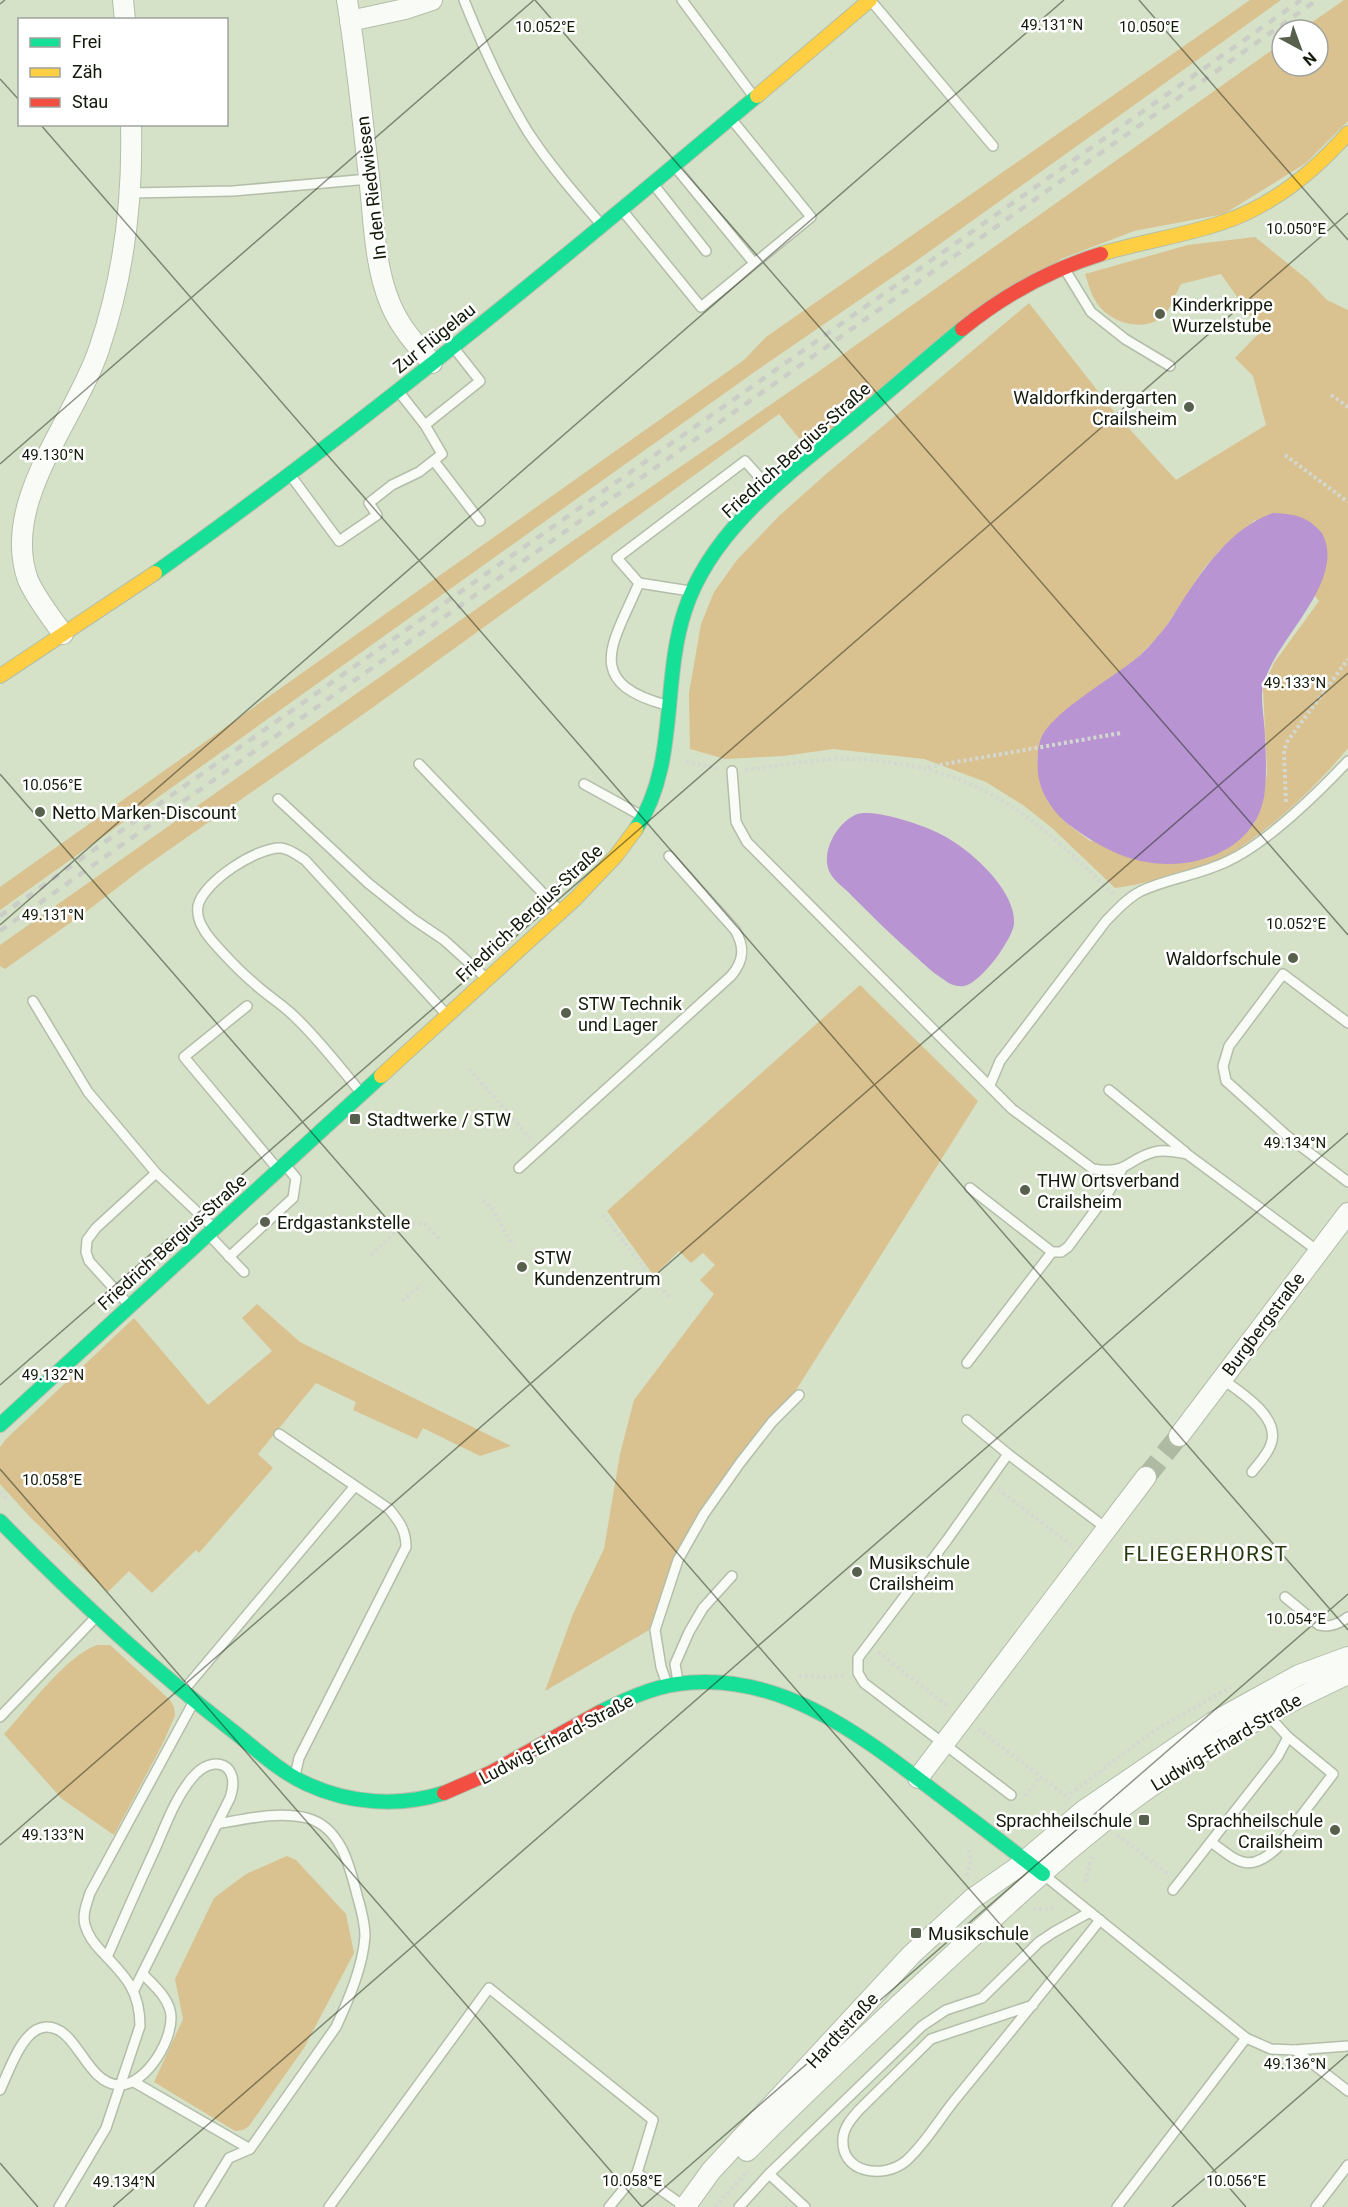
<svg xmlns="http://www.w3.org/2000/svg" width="1348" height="2207" viewBox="0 0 1348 2207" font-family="Roboto,sans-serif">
<rect width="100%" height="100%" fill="#d5e2c8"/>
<g fill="#dac190" fill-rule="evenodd">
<path d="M1250,0H1281L916,261L753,373L0,910V887L744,360L766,337Z"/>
<path d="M1344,0H1348V121L1306,163L1224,214L1134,231L1061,259L808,449L779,414L365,713L143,868L87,911L5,969L0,966V945L577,538L815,374L1282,43V66H1318V30H1301Z"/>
<path d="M1255,237L1308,280L1327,300L1348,310V748C1314,789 1271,830 1225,857C1216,862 1204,864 1194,868C1168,876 1142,885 1115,888L1052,828L1023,805L986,782L924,759L833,749L784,756L725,759L690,749L689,693L701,624L714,592L737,560L779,516L825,475L1029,303L1115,413L1176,480L1266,425L1253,376L1235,358L1261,331L1221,274L1181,284C1176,293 1171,309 1163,316C1143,334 1107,322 1095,300C1090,292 1088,282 1085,274L1188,245ZM1255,520L1319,601L1274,663L1263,687L1267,772L1263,800L1254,824L1090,841L1064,821L1048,802L1037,759L1043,734L1059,716L1136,659L1161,634L1205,567L1220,550Z"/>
<path d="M860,985L978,1101L793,1395L734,1463L698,1515L672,1561L649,1630L545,1691L573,1614L604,1549L620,1454L634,1400L714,1294L700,1280L715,1265L703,1253L691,1263L679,1251L654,1276L607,1211Z"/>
<path d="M257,1304L300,1342L511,1446L480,1456L423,1428L417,1439L353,1410L356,1402L316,1383L258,1454L273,1468L199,1553L196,1550L152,1593L129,1571L108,1592L30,1517L0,1484V1447L6,1439L134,1318L208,1405L272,1351L242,1318Z"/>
<path d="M97,1645H110L170,1700L174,1707L175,1716L162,1745L114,1835L62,1799L4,1734C26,1710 68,1654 97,1645Z"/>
<path d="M287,1856L296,1860L346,1914L354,1953L304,2048L249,2126L243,2130L235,2131L154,2082L183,2019L175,1979L214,1898L246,1874Z"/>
</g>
<g fill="#b894d2">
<path d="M1273,513C1295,514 1307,516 1322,533C1348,582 1273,641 1263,686C1260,700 1265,723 1265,737C1266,757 1267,777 1264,797C1256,842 1211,864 1169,864C1130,864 1099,847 1068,824C1053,812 1040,793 1038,773C1037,761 1037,745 1043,734C1057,710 1110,679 1133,661C1142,654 1151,645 1158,636C1167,627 1174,614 1181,603C1205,567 1231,528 1273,513Z"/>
<path d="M868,813C889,814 924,825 942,835C969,848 1017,891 1014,924C1012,940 981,983 964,986C956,987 949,984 943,979C933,973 924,964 915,956C893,937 873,917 852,896C846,889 834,881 830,873C820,853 836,824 855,815C859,813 864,813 868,813Z"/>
</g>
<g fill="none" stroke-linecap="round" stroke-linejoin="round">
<path stroke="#aebaa2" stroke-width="20" stroke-dasharray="20 10" stroke-linecap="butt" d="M1146,1477L1179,1436"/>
<g stroke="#b3bea9" stroke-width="12">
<g id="lane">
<path d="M464,0C482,45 502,90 528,132C549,164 574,193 599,222"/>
<path d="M682,0L754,97"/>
<path d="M872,2L993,146"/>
<path d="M676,168L754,263"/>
<path d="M654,185L706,251"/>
<path d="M131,193L233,191L369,179"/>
<path d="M622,210L701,307L811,217L733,121"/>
<path d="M1064,268L1091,312L1125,339L1170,366"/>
<path d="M399,392L425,425L480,381L454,348"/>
<path d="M434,461L480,521"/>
<path d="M291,476L339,541L377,515L369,503L392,485L419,472L442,454L425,425"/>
<path d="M639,583L690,591"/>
<path d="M666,705C581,682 614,642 639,583L617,558L745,461L771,490"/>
<path d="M419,764L559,910"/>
<path d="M732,771L736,822L747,842L1012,1109L1093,1169C1128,1175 1127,1159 1154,1152C1165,1149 1176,1152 1187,1154L1318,1251"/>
<path d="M584,784L642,816"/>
<path d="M278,799L368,883L413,919L444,940L486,978"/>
<path d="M33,1001L88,1092L156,1173L214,1228"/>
<path d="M247,1006L184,1057L276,1167"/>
<path d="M1348,1023L1283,974L1229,1046L1223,1066L1226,1081L1286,1135L1348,1182"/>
<path d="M990,1085L1000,1061L1106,921C1117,910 1127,898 1141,891C1169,878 1200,875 1228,861C1267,843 1319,792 1348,761"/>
<path d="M1109,1090L1185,1152"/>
<path d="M361,1093C340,1067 319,1040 295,1017C283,1005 268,996 256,985C244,975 233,964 223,953C216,945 208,938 203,928C199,922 197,913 198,906C203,882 257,847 281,848C290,849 297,855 305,860L446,1014"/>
<path d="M519,1168L731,976C744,961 745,947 735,930L669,856"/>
<path d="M970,1188L1052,1252H1061L1068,1247L1108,1193L1122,1169"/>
<path d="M209,1235L244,1272"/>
<path d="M229,1257L293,1198L296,1178L285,1165"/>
<path d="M129,1305L89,1261L86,1252L87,1240L96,1228L156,1173"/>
<path d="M967,1363L1052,1252"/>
<path d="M1222,1379C1240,1392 1281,1417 1271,1444C1268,1454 1259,1463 1252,1472"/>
<path d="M967,1420L1008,1454"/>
<path d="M279,1434L389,1509C399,1521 406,1530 406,1547L299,1758L295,1776"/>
<path d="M1285,1597L1319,1625C1330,1628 1339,1624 1348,1617"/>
<path d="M678,1681L675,1664L689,1632L703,1608L732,1576"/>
<path d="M667,1684L661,1667L655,1630L678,1560L704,1514L740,1463L772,1422L799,1395"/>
<path d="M184,1690L355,1486"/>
<path d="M0,1717L96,1617"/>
<path d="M1011,1795L864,1683L858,1673V1658L947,1540L1008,1454L1106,1528"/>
<path d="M1211,1842C1237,1861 1248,1874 1276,1849L1333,1774L1288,1737L1266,1713"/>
<path d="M1044,1875L1246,2038L1271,2049L1295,2050L1348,2046"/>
<path d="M1173,1890L1278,1756L1288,1737"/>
<path d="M107,1957C123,1920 139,1884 156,1847C166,1824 176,1797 192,1778C213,1752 242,1764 230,1798L134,1990"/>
<path d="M1033,2005L931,2039L859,2110C852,2118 844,2127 843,2138C840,2173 883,2180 906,2161C925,2144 938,2121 954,2101C1003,2041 1052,1981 1100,1920"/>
<path d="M1295,2050L1348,2091"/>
<path d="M134,2082L250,2149"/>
<path d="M0,2090C9,2072 22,2028 46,2027C77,2026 85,2082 118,2085C146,2087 177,2035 170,2010C166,1995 153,1985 143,1974"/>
<path d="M769,2174L805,2207"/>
<path d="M59,2207L106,2128L140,2026C140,1991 126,1977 103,1953C95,1945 88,1936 85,1925C82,1914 87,1903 90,1893L193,1703"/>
<path d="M199,2207L229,2158L250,2149L336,2027C349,1999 363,1966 365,1936C365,1922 361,1909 357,1895C350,1867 341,1827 307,1818C278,1811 246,1819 217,1824"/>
<path d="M329,2207L489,1988L653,2120L637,2173L685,2207"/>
<path d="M609,2207L637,2173"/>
<path d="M739,2207L769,2174L922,2026L946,2010L982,1998L1039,1942L1054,1932L1090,1912"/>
<path d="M1117,2207L1246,2038"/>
<path d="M1316,2207L1348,2165"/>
</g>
</g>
<g stroke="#b3bea9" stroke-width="22">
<g id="street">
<path d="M123,0L125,20"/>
<path d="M347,0C357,62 363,124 370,186C374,225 375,267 390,303C399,326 416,345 432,363"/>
<path d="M350,21L405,9L432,0"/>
<path d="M63,634C51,617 37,600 28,580C0,502 75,421 99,349C124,276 133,201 131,124"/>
<path d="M1179,1436L1348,1213"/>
<path d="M918,1778L1146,1477"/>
<path d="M747,2151C820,2078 895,2008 971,1938C1025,1889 1080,1837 1140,1794C1205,1747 1276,1707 1348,1674"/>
<path d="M685,2207L711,2171L911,1955L972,1899L1015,1869L1083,1811L1212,1723L1299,1675L1348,1657"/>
</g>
</g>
<g stroke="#b3bea9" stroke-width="16">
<g id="fast">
<path d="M155,573C363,425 561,261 757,96"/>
<path d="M636,829C679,764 661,682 685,610C712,527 793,471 858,417C893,388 927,358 962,329"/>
<path d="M0,1425L381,1076"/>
<path d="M0,1521C72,1595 148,1665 229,1728C254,1747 278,1771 307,1784C350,1804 399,1807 444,1793"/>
<path d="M600,1712C625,1700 650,1688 677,1684C777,1669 861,1735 934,1791C971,1819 1007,1846 1043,1874"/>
</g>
</g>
<g stroke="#b3bea9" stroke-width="16">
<g id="slow">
<path d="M757,96L870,0"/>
<path d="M1101,254C1140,242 1182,236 1221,223C1272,206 1313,173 1348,133"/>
<path d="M0,676L155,573"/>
<path d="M381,1076L575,899L615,857L636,829"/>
</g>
</g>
<g stroke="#b3bea9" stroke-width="16">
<g id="jam">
<path d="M962,329C1004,295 1049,270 1101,254"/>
<path d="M444,1793L490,1773L600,1712"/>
</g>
</g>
<g stroke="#d3d8d0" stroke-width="4" stroke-dasharray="3 3" stroke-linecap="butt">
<path d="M1331,395L1348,407"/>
<path d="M1285,455L1348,502"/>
<path d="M686,762L720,769"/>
<path d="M928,767L1121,733"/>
<path d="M745,770C775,766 806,761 836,759C858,758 879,760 900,764C996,779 1047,830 1114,895"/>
<path d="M1286,802L1284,751L1287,742L1348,659"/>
<path d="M469,1069L531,1139"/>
<path d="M483,1200L492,1209L513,1246"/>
<path d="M603,1215L652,1278L670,1298"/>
<path d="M371,1255L405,1223L425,1224L440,1240"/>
<path d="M402,1301L421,1285"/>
<path d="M998,1489L1071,1545"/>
<path d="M0,1492L7,1499"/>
<path d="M878,1652L948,1706"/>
<path d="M799,1676L829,1677L845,1675"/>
<path d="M978,1729L1070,1799"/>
<path d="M1070,1794L1155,1730L1231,1687"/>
<path d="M1025,1796L1040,1777"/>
<path d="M1016,1822L1032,1821L1048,1812"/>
<path d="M1117,1835L1168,1874"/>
<path d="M967,1876L971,1859L968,1846"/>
<path d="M1085,1882L1092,1857"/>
<path d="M1033,1909H1051L1056,1907"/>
<path d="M715,2207L748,2171"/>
</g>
<use href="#lane" stroke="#f9fbf7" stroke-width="9"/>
<use href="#street" stroke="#f9fbf7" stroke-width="20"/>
<use href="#fast" stroke="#16e098" stroke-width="14"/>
<use href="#slow" stroke="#ffcf43" stroke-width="14"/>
<use href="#jam" stroke="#f24e42" stroke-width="14"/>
<g stroke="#cacec6" stroke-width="4.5" stroke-dasharray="8 8" stroke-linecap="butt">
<path d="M0,916L1301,0"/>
<path d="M0,931L1317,0"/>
</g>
</g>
<path fill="none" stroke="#121a09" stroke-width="1.5" stroke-opacity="0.45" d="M535,0L1348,935M1139,0L1348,240M0,4L5,0M0,79L20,101M40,124L1348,1630M0,464L534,0M0,774L1246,2207M0,925L1064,0M0,1385L1348,213M0,1469L642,2207M0,1845L1348,673M0,2163L38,2207M113,2207L1348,1133M642,2207L1348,1594M1172,2207L1348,2054"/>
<g fill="#56604c" stroke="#fff" stroke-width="2">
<circle cx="1160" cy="314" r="6"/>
<circle cx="1189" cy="407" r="6"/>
<circle cx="40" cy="812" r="6"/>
<circle cx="1293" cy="958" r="6"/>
<circle cx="566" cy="1013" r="6"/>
<rect x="349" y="1113" width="12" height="12" rx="3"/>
<circle cx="1025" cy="1190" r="6"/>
<circle cx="265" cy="1222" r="6"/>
<circle cx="522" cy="1267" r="6"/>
<circle cx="857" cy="1572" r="6"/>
<rect x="1138" y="1814" width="12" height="12" rx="3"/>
<circle cx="1335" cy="1830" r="6"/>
<rect x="910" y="1927" width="12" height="12" rx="3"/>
</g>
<g text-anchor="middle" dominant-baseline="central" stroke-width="5" stroke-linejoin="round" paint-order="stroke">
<g font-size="18" fill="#121a09" stroke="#fff">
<text transform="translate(371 188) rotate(-97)">In den Riedwiesen</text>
<text transform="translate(434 338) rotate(-39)">Zur Flügelau</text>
<text transform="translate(796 450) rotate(-42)">Friedrich-Bergius-Straße</text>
<text transform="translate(529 913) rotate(-43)">Friedrich-Bergius-Straße</text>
<text transform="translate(172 1242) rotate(-42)">Friedrich-Bergius-Straße</text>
<text transform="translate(1263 1324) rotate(-53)">Burgbergstraße</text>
<text transform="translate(556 1739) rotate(-28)">Ludwig-Erhard-Straße</text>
<text transform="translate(1226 1742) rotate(-31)">Ludwig-Erhard-Straße</text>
<text transform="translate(842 2030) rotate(-47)">Hardtstraße</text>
</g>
<g font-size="18" fill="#121a09" stroke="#fff" text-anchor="start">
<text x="1172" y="304">Kinderkrippe<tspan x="1172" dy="21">Wurzelstube</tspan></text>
<text x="1177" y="397" text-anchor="end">Waldorfkindergarten<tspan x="1177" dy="21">Crailsheim</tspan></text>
<text x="52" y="812">Netto Marken-Discount</text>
<text x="1281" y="958" text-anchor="end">Waldorfschule</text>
<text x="578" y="1003">STW Technik<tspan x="578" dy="21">und Lager</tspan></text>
<text x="367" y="1119">Stadtwerke / STW</text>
<text x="1037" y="1180">THW Ortsverband<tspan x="1037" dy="21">Crailsheim</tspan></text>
<text x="277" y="1222">Erdgastankstelle</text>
<text x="534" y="1257">STW<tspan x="534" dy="21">Kundenzentrum</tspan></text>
<text x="869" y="1562">Musikschule<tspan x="869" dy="21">Crailsheim</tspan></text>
<text x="1132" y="1820" text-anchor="end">Sprachheilschule</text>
<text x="1323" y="1820" text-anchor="end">Sprachheilschule<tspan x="1323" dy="21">Crailsheim</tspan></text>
<text x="928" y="1933">Musikschule</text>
</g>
<g font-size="21" letter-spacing="1.5" fill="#26380e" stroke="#fff">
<text x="1206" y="1554">FLIEGERHORST</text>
</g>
</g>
<g font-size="15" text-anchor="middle" fill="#121a09" stroke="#fff" stroke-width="5" stroke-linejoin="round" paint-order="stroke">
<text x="1052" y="30">49.131°N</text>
<text x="545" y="32">10.052°E</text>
<text x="1149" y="32">10.050°E</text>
<text x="1296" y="234">10.050°E</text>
<text x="53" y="460">49.130°N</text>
<text x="1295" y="688">49.133°N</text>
<text x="52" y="790">10.056°E</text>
<text x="53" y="920">49.131°N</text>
<text x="1296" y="929">10.052°E</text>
<text x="1295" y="1148">49.134°N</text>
<text x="53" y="1380">49.132°N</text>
<text x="52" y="1485">10.058°E</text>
<text x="1296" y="1624">10.054°E</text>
<text x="53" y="1840">49.133°N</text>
<text x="1295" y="2069">49.136°N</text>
<text x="632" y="2186">10.058°E</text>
<text x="1236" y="2186">10.056°E</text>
<text x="124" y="2187">49.134°N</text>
</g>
<rect x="18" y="18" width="210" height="108" fill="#ffffff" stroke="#a0a39d" stroke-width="1.5"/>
<rect x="30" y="38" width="30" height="9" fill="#16e098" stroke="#a0a39d" stroke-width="1.5"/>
<text x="72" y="48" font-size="18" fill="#121a09">Frei</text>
<rect x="30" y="68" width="30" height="9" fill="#ffcf43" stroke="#a0a39d" stroke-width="1.5"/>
<text x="72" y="78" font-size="18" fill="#121a09">Zäh</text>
<rect x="30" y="98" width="30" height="9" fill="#f24e42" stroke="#a0a39d" stroke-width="1.5"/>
<text x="72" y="108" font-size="18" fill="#121a09">Stau</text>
<g transform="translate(1300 48) rotate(139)"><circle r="28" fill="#ffffff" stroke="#a0a39d" stroke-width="1.5"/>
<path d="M0-4.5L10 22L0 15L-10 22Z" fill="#56604c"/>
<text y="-9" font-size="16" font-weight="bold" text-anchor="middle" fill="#121a09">N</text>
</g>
</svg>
